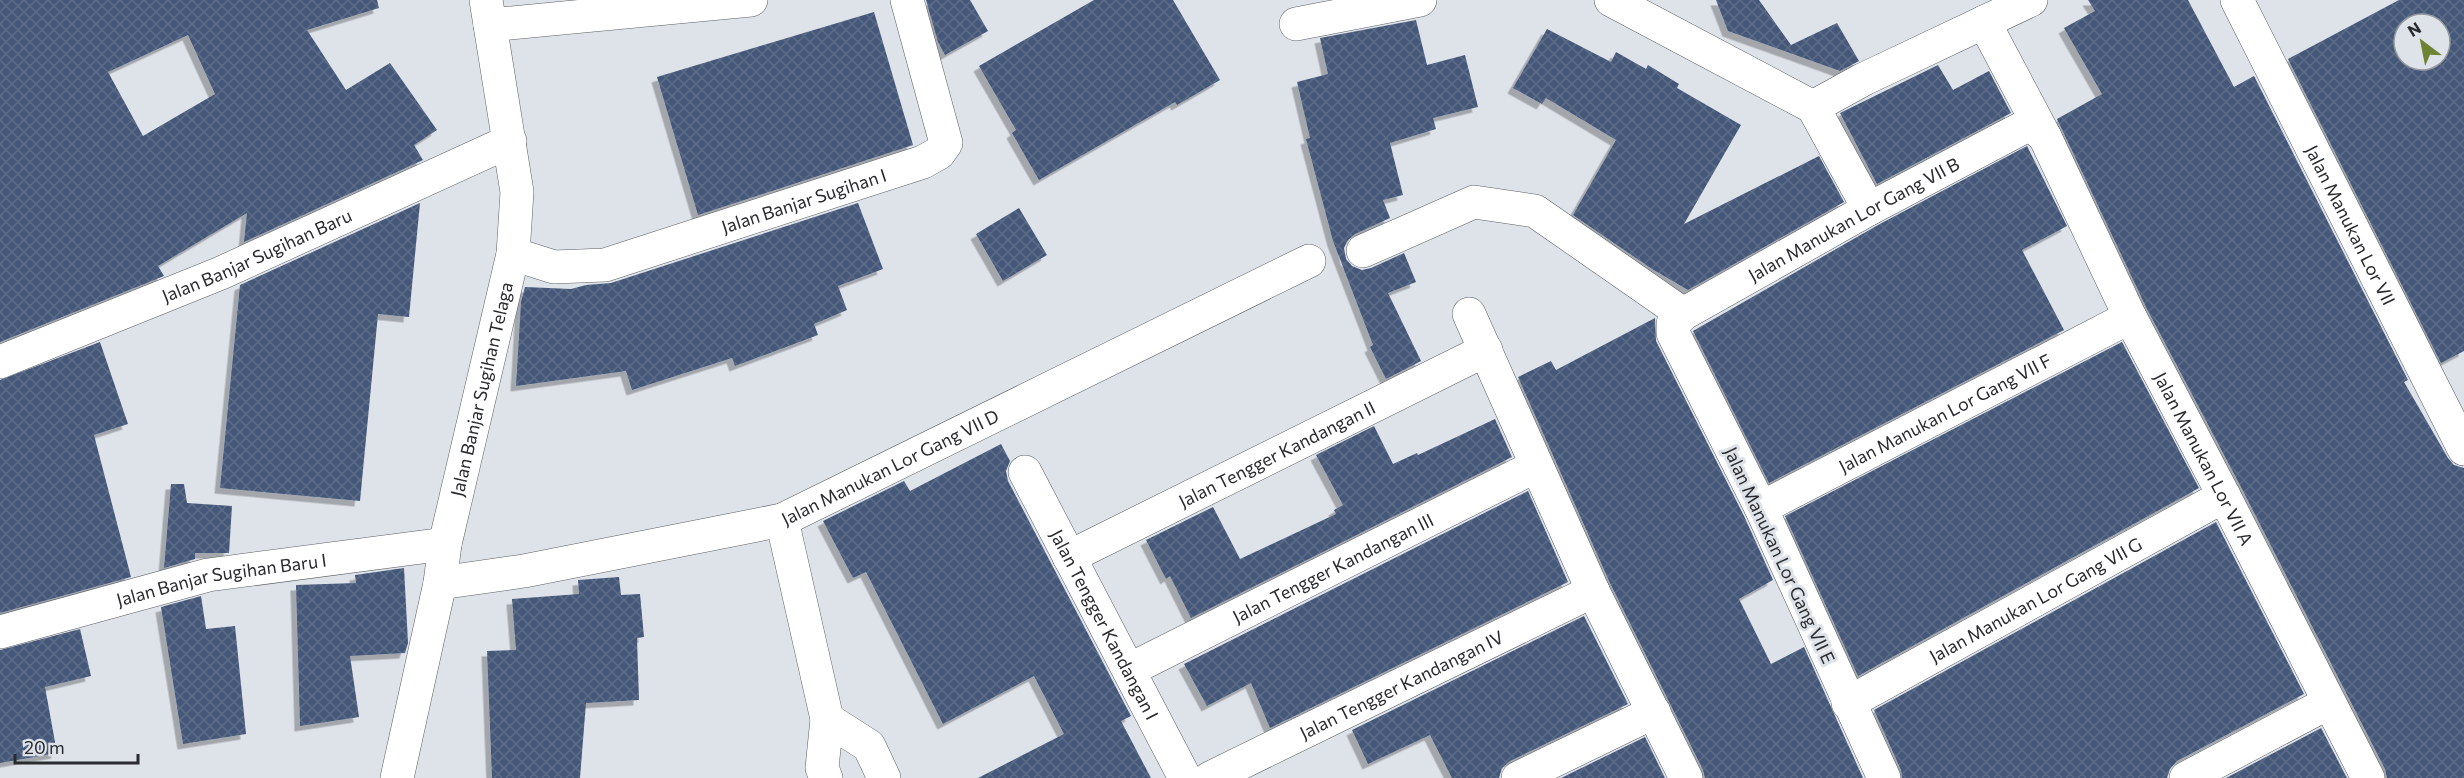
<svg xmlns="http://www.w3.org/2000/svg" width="2464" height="778" viewBox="0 0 2464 778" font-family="Commissioner,sans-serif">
<defs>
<pattern id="building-cross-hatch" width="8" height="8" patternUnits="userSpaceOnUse" patternTransform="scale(1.5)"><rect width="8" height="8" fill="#44587a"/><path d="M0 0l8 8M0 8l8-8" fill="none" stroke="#5d6d88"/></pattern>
<filter id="shadow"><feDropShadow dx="-5.5" dy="5.5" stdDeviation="0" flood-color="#0004"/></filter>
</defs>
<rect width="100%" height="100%" fill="#dee2e9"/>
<g fill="url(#building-cross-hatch)" fill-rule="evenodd" filter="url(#shadow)">
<path d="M0,0H377L379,8L307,30L346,90L390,63L437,130L414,145L423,160L244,242L247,213L158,266L164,276L0,342ZM188,35L215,94L143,136L108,72Z"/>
<path d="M926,0H970L988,31L945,55L938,42Z"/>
<path d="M1094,0H1173L1220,80L1177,105L1175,102L1039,180L1012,133L1016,130L979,66Z"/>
<path d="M1716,0H1759L1791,45L1837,23L1859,61L1840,71L1728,31Z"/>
<path d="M2088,0H2188L2234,87L2254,76L2408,380L2404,382L2448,458L2454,465L2464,468V778H2387L2385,769L2241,487L2147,309L2057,119L2102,94L2064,28L2095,11Z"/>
<path d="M2399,0H2464V351L2441,363L2288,59ZM2404,24H2440V60H2404Z"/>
<path d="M874,12L913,145L698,215L657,77Z"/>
<path d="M1416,20L1427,65L1465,55L1478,107L1433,118L1436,129L1390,143L1403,195L1383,200L1390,218L1355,234L1348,240L1344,248L1346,259L1352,266L1362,270L1371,268L1404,253L1416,282L1388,293L1421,361L1386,379L1370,347L1373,345L1333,241L1306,139L1310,138L1297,82L1328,74L1320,38Z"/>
<path d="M1547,29L1611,62L1616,52L1646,69L1648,65L1679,84L1677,88L1741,125L1684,224L1819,156L1844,202L1688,290L1652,269L1573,215L1616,140L1546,98L1542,104L1513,88Z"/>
<path d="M1938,65L1953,90L1989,71L2011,113L1877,184L1840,113Z"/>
<path d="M2027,146L2067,226L2022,250L2064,330L1769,483L1693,331L1878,225Z"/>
<path d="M420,203L409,317L378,314L360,501L220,488L240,285Z"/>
<path d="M858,203L883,269L838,286L847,310L814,324L818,335L735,366L732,358L632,390L626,371L516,386L521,302L525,287L571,289L586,285L611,283Z"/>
<path d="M1019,208L1047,255L1003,281L976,234Z"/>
<path d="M1655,318L1656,341L1744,516L1773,580L1739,599L1771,664L1804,647L1863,778H1705L1703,770L1610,583L1518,377L1551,361L1556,370Z"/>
<path d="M100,342L128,424L94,435L131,577L0,613V380Z"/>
<path d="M2122,342L2199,488L1858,676L1785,516Z"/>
<path d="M1495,419L1512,457L1191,618L1170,576L1166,579L1146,540L1213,507L1240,559L1336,514L1334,510L1343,505L1316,455L1374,426L1393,464L1417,453L1418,455Z"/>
<path d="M1001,444L1010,461L1006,471L1008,481L1131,716L1121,721L1151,778H978L1064,734L1034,676L943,724L866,572L853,578L823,521L904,481L910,491Z"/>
<path d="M171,484H184L187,503L232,506L229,553H195V559L164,568Z"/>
<path d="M1528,491L1568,582L1270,728L1251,683L1207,706L1184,664Z"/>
<path d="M2216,522L2304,694L2177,761L2170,769L2167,778H1902L1901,770L1874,710Z"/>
<path d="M404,568L408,643L405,653L350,656L359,717L300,726L296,585L356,583L355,575Z"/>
<path d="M619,577L621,595L640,594L644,637L637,638L639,700L586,703L580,778H492L487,651L516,650L512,599L579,594L578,580Z"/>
<path d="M201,596L206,629L235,626L246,734L183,744L161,607Z"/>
<path d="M1584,616L1628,704L1510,761L1502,768L1499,778H1452L1430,735L1368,764L1352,730Z"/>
<path d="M80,629L91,676L45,687L57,753L0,763V650Z"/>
<path d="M2321,728L2347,778H2226Z"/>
<path d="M1645,737L1665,778H1561Z"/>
</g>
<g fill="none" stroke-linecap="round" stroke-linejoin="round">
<g stroke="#5c5f65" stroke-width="34">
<g id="street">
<path d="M1611,0L1813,107L1864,79L2031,0"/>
<path id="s1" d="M2237,0L2464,449"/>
<path id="s2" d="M1984,22L2045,137L2130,317L2224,496L2368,778"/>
<path d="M1296,24L1420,0"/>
<path d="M490,25L751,0"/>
<path d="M1813,107L1869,209"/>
<path d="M1363,251L1474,202L1535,211L1683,314"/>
<path id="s3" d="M513,254L554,267L605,265L923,162L939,153L946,143L907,0"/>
<path d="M1469,314L1593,591L1686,778"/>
<path id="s4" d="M0,362L221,273L510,141"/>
<path id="s5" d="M1025,472L1185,778"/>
<path id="s6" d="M1761,508L2130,317"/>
<path d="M782,520L827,719"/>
<path id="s7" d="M1069,557L1486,350"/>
<path id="s8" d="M440,583L524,571L782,520L1309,261"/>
<path id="s9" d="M0,632L208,575L445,544"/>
<path id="s10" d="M1129,670L1536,466"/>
<path id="s11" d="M1848,703L2224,496"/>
<path d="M826,778L822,768L827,719L869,746L884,778"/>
<path id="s12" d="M1210,778L1593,591"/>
<path d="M1518,778L1654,712"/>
<path id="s13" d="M1884,778L1761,508L1673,333V324L1683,314L1869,209L2026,126L2036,129L2045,137"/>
<path d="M2186,778L2328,703"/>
</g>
</g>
<g stroke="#5c5f65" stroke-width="34">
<g id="secondary">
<path id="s14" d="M397,778L440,583L445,544L513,254L517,192L486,0"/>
</g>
</g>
<use href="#street" stroke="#fff" stroke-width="33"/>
<use href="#secondary" stroke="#fff" stroke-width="33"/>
</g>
<g text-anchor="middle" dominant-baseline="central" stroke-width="6" stroke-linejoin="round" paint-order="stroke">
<g font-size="18" fill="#2a2b2e" stroke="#dee2e9">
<text stroke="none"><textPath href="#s3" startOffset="303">Jalan Banjar Sugihan I</textPath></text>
<text stroke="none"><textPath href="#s13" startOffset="711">Jalan Manukan Lor Gang VII B</textPath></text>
<text stroke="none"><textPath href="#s1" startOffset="252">Jalan Manukan Lor VII</textPath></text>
<text stroke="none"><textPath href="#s4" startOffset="278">Jalan Banjar Sugihan Baru</textPath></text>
<text stroke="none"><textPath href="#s14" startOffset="398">Jalan Banjar Sugihan Telaga</textPath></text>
<text stroke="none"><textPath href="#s6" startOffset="207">Jalan Manukan Lor Gang VII F</textPath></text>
<text stroke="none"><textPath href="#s7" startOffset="232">Jalan Tengger Kandangan II</textPath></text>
<text stroke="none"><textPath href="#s2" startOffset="489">Jalan Manukan Lor VII A</textPath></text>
<text stroke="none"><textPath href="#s8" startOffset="468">Jalan Manukan Lor Gang VII D</textPath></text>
<text transform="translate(1780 555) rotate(65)">Jalan Manukan Lor Gang VII E</text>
<text stroke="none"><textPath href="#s10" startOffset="228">Jalan Tengger Kandangan III</textPath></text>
<text stroke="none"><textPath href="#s9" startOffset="228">Jalan Banjar Sugihan Baru I</textPath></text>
<text stroke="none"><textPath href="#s11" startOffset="214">Jalan Manukan Lor Gang VII G</textPath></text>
<text stroke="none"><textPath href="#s5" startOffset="172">Jalan Tengger Kandangan I</textPath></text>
<text stroke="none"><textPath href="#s12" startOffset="213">Jalan Tengger Kandangan IV</textPath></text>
</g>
</g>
<g transform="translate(2422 42) rotate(328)"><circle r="28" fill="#dee2e9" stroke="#96999e" stroke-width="1.5"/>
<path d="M0-4.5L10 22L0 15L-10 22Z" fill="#6e8233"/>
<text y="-9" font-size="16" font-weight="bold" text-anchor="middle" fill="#2a2b2e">N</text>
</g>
<path d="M15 754v9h123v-9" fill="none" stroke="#2a2b2e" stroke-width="3"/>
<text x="24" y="754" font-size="18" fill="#2a2b2e" stroke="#dee2e9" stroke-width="4.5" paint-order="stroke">20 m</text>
</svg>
